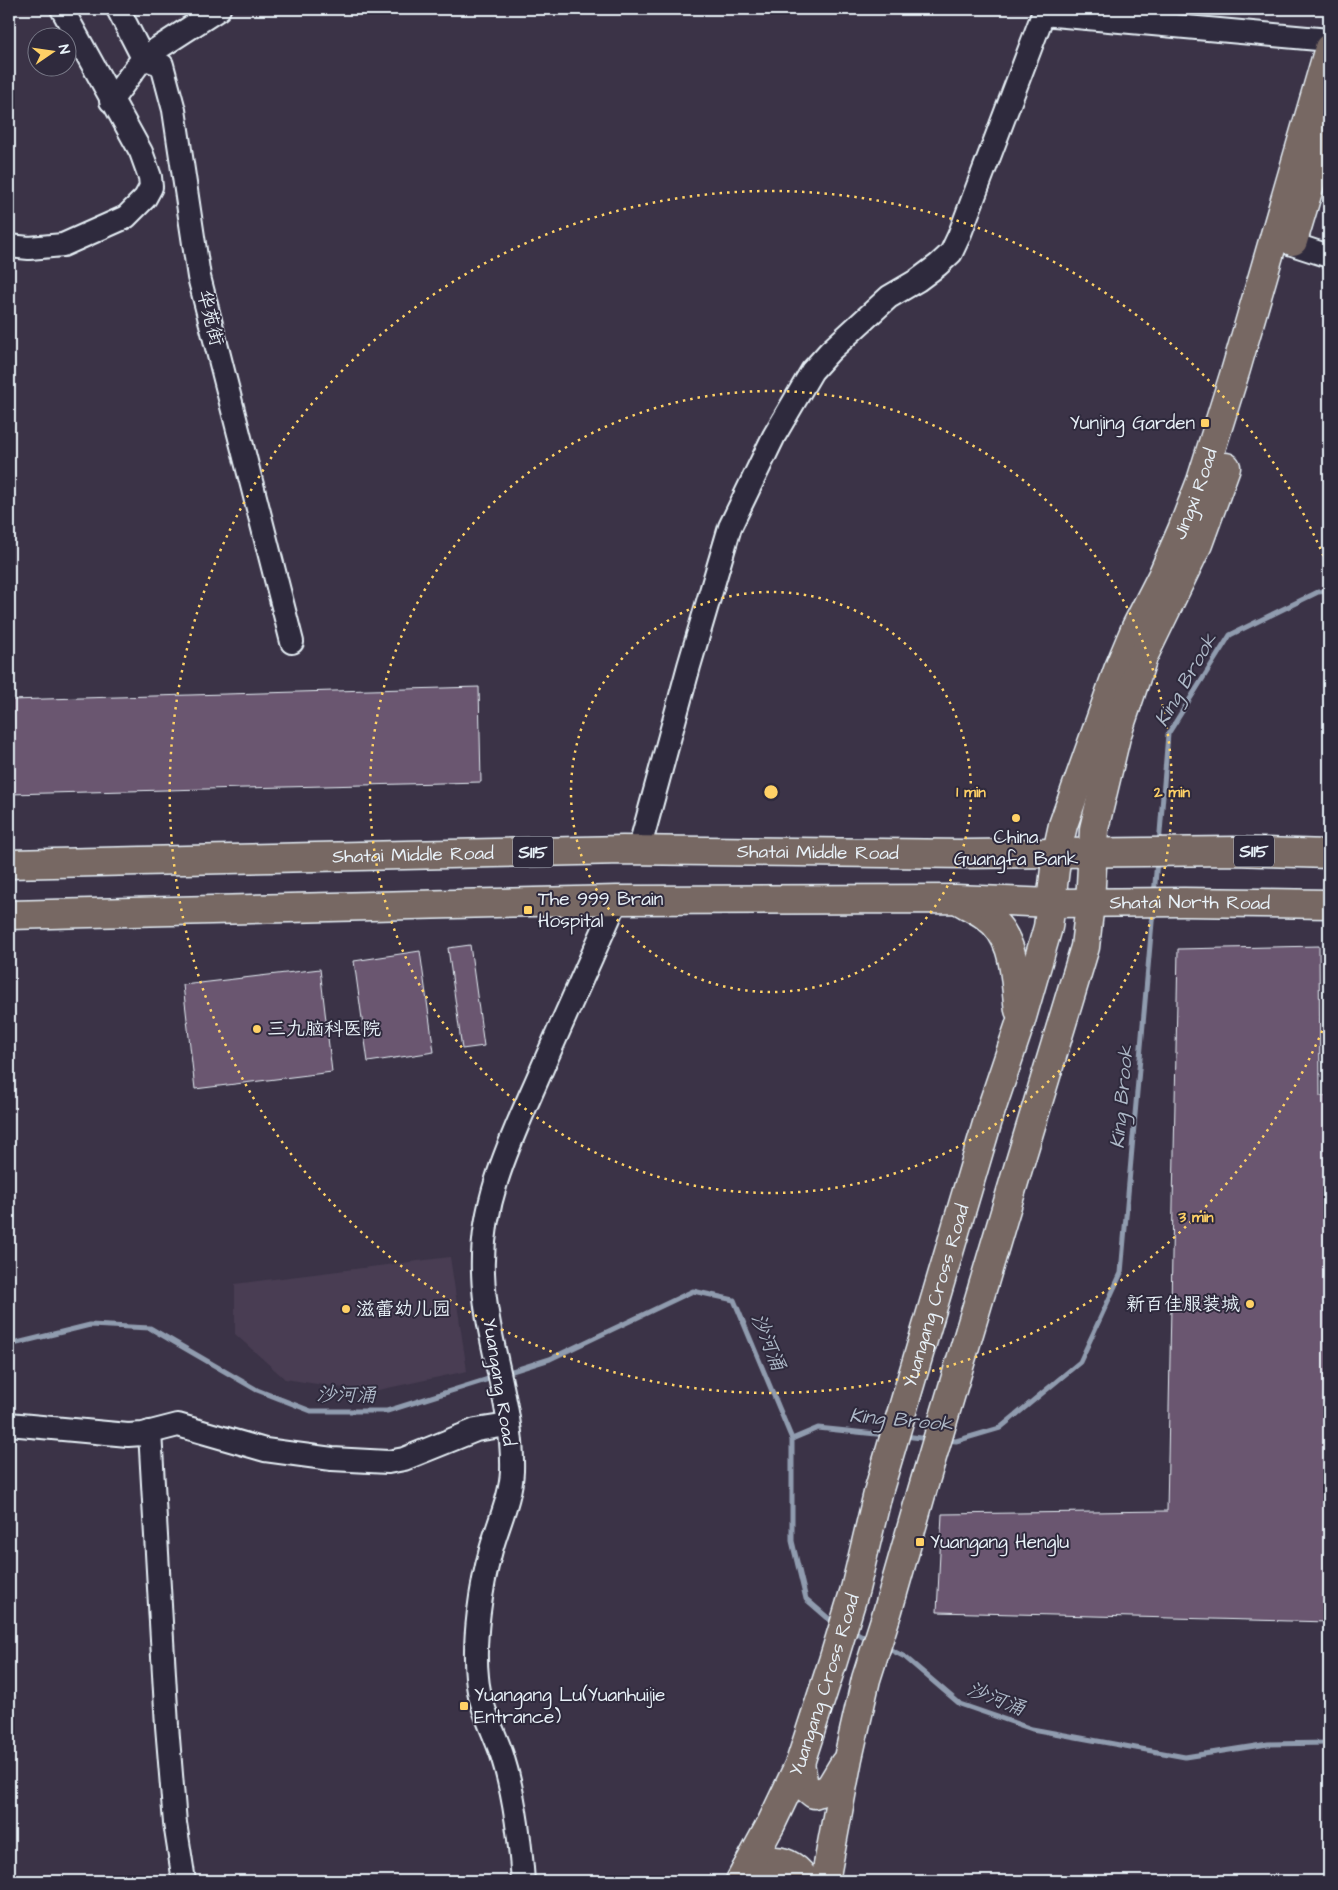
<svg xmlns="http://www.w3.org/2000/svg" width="1338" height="1890" viewBox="0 0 1338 1890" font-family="'Architects Daughter','LXGW WenKai TC',sans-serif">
<rect width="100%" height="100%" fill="#3b3347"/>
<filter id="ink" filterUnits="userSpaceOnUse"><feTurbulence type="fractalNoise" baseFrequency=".02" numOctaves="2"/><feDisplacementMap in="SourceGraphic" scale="10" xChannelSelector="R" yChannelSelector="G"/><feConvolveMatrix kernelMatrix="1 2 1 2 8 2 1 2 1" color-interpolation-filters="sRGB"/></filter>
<g filter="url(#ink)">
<path fill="#493e53" d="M450,1257L467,1371L369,1392L285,1379L235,1334V1284Z"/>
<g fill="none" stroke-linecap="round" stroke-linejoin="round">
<g stroke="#909caf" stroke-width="5">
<path d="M1159,845L1168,734L1230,635L1318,592L1329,591"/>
<path d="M1154,895L1157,861"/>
<path d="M9,1345L90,1325L150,1328L257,1390L311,1411H387L495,1377"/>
<path d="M506,1373L550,1359L693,1291L734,1300L792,1439V1541L806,1599L829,1619L837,1623"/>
<path d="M904,1436L930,1439"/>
<path d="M792,1439L818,1428L886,1435"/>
<path d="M946,1440L956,1441L1000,1428L1080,1362L1121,1273L1153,911"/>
<path d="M851,1630L870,1640"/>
<path d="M885,1647L905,1657L960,1704L1032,1729L1185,1757L1268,1744L1329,1743"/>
</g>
</g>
<g fill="#6a576f" stroke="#e8f1f8">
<path d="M479,687L481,782L9,794V700Z"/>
<path d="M470,945L484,1046L462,1049L448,948Z"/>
<path d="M1319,946L1320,1096H1329V1622L937,1612L942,1514L1167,1511L1178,949Z"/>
<path d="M420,951L434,1052L368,1062L354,961Z"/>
<path d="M320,969L332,1072L195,1089L183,985Z"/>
</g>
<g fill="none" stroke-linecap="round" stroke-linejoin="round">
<g stroke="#e8f1f8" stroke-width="26">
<g id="minor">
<path d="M118,9L143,58L162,65L174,110L199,277L292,642"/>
<path d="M1043,14L1329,40"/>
<path d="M111,101L143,58L219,9"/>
<path d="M1292,244L1329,256"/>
<path d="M9,246L29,248L63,245L126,217L145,198L151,187L150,177L141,152L62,9"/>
<path d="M639,850L689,666L730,527L774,436L812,371L830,351L889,297L918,280L938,265L951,253L959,236L1045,9"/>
<path d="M9,1424L128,1435L143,1434L178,1425L265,1450L332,1459L388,1462L404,1459L476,1430L508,1425"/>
<path d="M150,1432L167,1726L175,1823L184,1881"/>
<path d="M523,1881C520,1839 515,1796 502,1755C493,1729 479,1705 477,1677C473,1640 481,1586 491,1550C498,1524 511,1498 512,1471C514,1406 485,1339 483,1273C480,1197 515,1132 544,1064C568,1009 593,954 617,900"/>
</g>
</g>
<g stroke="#e8f1f8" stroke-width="31">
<g id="major">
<path d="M1293,241L1329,121"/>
<path id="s1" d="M9,864L623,850L966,854L1234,851L1329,854"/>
<path d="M959,900C968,906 978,910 986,916C1017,938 1014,977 1019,1010"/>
<path id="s2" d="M9,915L617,900L956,899L1052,903L1184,902L1329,904"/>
<path d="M800,1763L804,1786L814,1794L829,1789L844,1764"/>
<path d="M746,1870C754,1868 765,1861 773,1861C786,1860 800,1870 805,1881"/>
<path id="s3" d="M740,1881L771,1824L800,1763L833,1661L855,1589L879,1489L991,1110L1020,1024L1048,927L1057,852L1063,825L1118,670L1136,627L1162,576L1182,530L1201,481L1236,369L1329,48"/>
<path d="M825,1881L848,1758L866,1679L888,1610L922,1491L1019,1165L1085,947L1090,903L1094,829L1116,737L1143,657L1198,544L1226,467"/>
</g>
</g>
<use href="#minor" stroke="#2f2a3d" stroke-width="22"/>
<use href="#major" stroke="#776864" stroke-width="28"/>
</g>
</g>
<g fill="none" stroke="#ffd166" stroke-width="2.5" stroke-dasharray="2.5 5">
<circle cx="771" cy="792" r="200"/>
<circle cx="771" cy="792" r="401"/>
<path d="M1328 1017A601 601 0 1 1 1328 567"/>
</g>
<g fill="#ffd166" stroke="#2f2a3d" stroke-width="2">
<rect x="1200" y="418" width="10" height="10" rx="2.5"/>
<circle cx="1016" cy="818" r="5"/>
<rect x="523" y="905" width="10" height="10" rx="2.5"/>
<circle cx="257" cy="1029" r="5"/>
<circle cx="1250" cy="1304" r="5"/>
<circle cx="346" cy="1309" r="5"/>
<rect x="915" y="1537" width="10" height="10" rx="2.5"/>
<rect x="459" y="1701" width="10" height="10" rx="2.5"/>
</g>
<g text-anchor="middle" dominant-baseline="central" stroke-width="4" stroke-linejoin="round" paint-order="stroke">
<g fill="#2f2a3d" stroke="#b0b5c0" stroke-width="1">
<rect x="1234" y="835.5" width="40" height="31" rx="4"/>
<rect x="513" y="836.5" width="40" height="31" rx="4"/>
</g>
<g font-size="18" font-weight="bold" fill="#e8f1f8">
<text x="1254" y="851">S115</text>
<text x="533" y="852">S115</text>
</g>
<g font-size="19" fill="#e8f1f8" stroke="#2f2a3d">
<text transform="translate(210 318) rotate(76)">华苑街</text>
<text stroke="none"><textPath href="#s3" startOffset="1465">Jingxi Road</textPath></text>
<text stroke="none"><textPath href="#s1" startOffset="809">Shatai Middle Road</textPath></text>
<text stroke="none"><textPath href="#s1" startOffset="404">Shatai Middle Road</textPath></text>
<text stroke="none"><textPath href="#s2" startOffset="1181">Shatai North Road</textPath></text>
<text stroke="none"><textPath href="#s3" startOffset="619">Yuangang Cross Road</textPath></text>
<text transform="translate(499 1382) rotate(81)">Yuangang Road</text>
<text stroke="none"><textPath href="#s3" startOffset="214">Yuangang Cross Road</textPath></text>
</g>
<g font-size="19" fill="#e8f1f8" stroke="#2f2a3d" text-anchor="start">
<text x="1195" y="423" text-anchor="end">Yunjing Garden</text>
<text x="1016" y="837" text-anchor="middle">China<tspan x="1016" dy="22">Guangfa Bank</tspan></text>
<text x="538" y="899">The 999 Brain<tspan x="538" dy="22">Hospital</tspan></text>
<text x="267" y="1029">三九脑科医院</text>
<text x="1240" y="1304" text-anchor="end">新百佳服装城</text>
<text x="356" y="1309">滋蕾幼儿园</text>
<text x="930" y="1542">Yuangang Henglu</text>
<text x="474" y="1695">Yuangang Lu(Yuanhuijie<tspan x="474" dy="22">Entrance)</tspan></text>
</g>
<g font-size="20" font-style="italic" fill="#aeb9c8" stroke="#2f2a3d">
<text transform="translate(1186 680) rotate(-60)">King Brook</text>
<text transform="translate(1122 1097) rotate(-85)">King Brook</text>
<text transform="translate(768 1342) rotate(68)">沙河涌</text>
<text transform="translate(346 1395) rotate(1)">沙河涌</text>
<text transform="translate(901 1420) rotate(5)">King Brook</text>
<text transform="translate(996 1699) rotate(21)">沙河涌</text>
</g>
</g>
<circle cx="771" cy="792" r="8" fill="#ffd166" stroke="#2f2a3d" stroke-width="2.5"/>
<g font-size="15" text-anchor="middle" font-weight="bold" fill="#ffd166" stroke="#2f2a3d" stroke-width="4" stroke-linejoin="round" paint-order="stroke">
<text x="971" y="797">1 min</text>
<text x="1172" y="797">2 min</text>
<text x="1196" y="1222">3 min</text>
</g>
<rect width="1338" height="1890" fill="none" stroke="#2f2a3d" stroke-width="30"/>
<rect x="15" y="15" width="1308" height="1860" fill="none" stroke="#e8f1f8" stroke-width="2" filter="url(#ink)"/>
<g transform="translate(52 52) rotate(77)"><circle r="24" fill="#2f2a3d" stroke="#797a88"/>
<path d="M0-4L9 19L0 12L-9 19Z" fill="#ffd166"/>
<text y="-8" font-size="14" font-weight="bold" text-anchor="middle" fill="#e8f1f8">N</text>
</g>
</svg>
